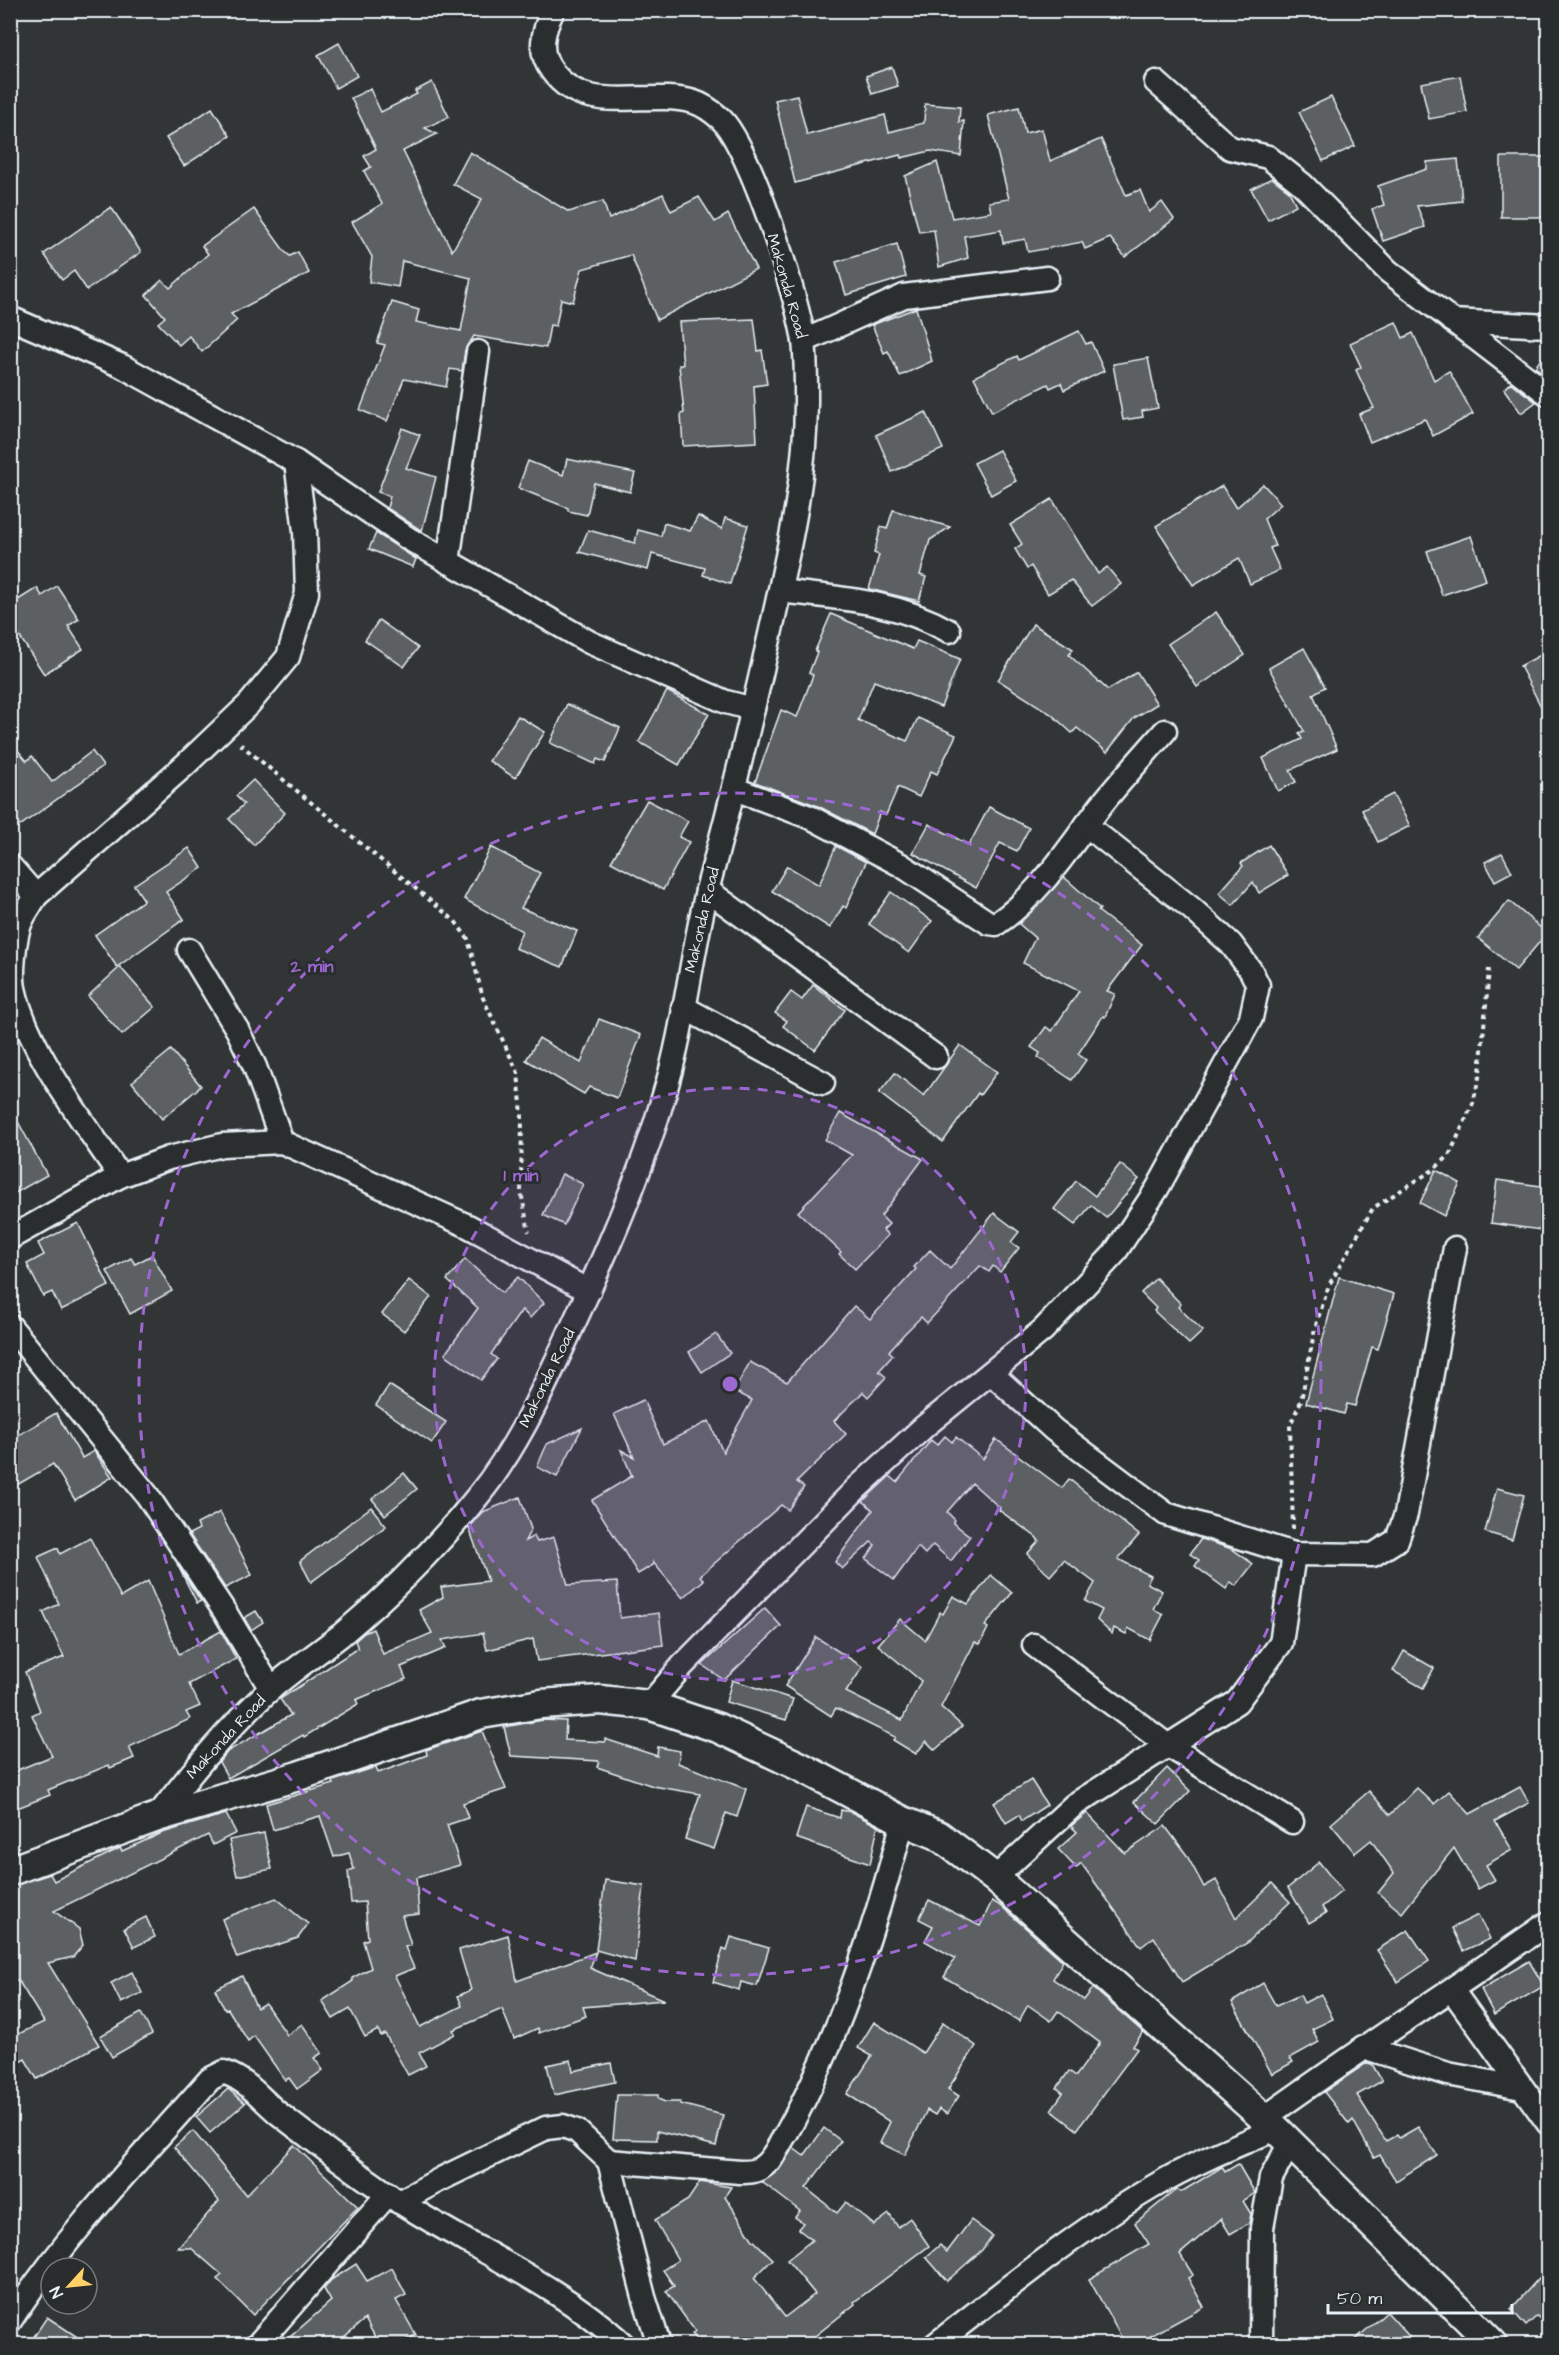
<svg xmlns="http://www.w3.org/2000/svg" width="1559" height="2355" viewBox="0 0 1559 2355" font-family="'Architects Daughter',sans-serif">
<rect width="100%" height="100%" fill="#323536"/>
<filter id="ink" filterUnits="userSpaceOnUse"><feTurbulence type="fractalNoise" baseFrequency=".0167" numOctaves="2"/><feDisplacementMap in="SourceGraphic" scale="12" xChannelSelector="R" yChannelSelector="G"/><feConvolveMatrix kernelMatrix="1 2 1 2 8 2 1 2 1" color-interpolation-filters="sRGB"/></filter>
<g filter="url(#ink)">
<g fill="#5c6063" stroke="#e8f1f8" stroke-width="1.5">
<path d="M339,43L357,76L336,88L318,55Z"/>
<path d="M892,67L898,86L872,94L866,76Z"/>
<path d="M1460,76L1467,112L1429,119L1421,83Z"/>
<path d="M432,82L449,117L425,128L437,134L403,151L452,251L482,199L453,184L470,152L569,212L603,201L609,219L663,194L671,211L699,197L715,222L728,214L756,269L657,320L631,255L582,269L573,302L561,299L556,326L550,325L546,348L474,336L465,350L462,371L450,369L446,387L404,379L387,421L360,410L385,345L377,343L392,302L419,310L416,322L461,331L471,278L402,261L398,287L369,282L372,257L352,222L382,204L364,171L371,167L364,156L376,149L351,98L370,89L381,112L417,94L415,91Z"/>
<path d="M797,95L807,135L885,115L889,132L924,123L925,104L960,107L959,122L964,121L961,156L930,151L901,158L900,155L795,183L775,100Z"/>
<path d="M1331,97L1355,146L1323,161L1299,112Z"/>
<path d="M1019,107L1025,133L1042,129L1050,161L1101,139L1126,195L1140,190L1149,212L1162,202L1174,219L1125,257L1110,238L1085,249L1082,242L1028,252L1025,239L1003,243L1001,230L964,236L968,258L939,267L934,230L919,232L905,176L937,162L952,218L991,212L989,202L1009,199L988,115Z"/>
<path d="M212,108L230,136L184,166L166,138Z"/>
<rect x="1501" y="157" width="47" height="60"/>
<path d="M1458,159L1462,201L1417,206L1425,227L1383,241L1372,209L1384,205L1378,186L1427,169V162Z"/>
<path d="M1272,178L1289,191L1296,205L1268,220L1251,189Z"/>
<path d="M111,207L141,252L87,290L74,271L62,280L44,254Z"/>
<path d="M254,209L285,252L290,256L298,252L309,273L231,314L237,320L202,352L189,336L179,345L158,323L165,317L146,295L162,280L170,288L208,254L202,246Z"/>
<path d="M897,244L906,277L846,295L836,262Z"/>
<path d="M916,308L932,361L900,376L888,351L884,353L872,325Z"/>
<path d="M754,319L758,351L762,350L767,384L754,386L757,442L683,446L681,414L684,413L679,365H683L679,322Z"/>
<path d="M1396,322L1403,338L1413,333L1434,380L1449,371L1473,414L1433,436L1425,419L1370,442L1359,414L1374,408L1356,370L1361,367L1350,343Z"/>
<path d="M1079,331L1086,344L1091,342L1104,371L1064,390L1061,383L1050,388L1048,384L992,412L974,377L1017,356L1019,360Z"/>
<path d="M1548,350V377L1535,367Z"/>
<path d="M1148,358L1158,408L1142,411L1143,417L1123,420L1113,364Z"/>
<path d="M1511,383L1536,402L1521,413L1504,389Z"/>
<path d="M926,412L943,449L892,472L876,435Z"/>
<path d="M402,428L420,435L406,468L436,477L422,531L387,508L390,496L378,492Z"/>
<path d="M999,450L1016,481L991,495L974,463Z"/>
<path d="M567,459L635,473L630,492L594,483L587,515L568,511V508L518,488L528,461L563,475Z"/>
<path d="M1263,484L1281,504L1264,519L1275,546L1270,548L1280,570L1250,584L1239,558L1193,585L1156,526L1222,486L1236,508Z"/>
<path d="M1052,499L1098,574L1107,567L1121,584L1092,606L1071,580L1048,594L1031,566L1027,569L1015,549L1022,544L1010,525Z"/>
<path d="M893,510L950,527L930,540L920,575L926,577L919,601L869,589L879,555L874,553L881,527L887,529Z"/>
<path d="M698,516L722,529L725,518L748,525L730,584L703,575L705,568L652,554L648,570L579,552L588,530L635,543L638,530L661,536L664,523L690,531Z"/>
<path d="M376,533L416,559L413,567L369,549Z"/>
<path d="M1471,536L1486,580L1442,595L1427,551Z"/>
<path d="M57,586L79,619L68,626L83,649L44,674L10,622V605L37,588L42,596Z"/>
<path d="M1216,612L1245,655L1197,687L1168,644Z"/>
<path d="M831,614L913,649L917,641L960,659L941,707L874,681L858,720L907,741L918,718L956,735L937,774L931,771L919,797L898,787L886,815L880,812L872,834L818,806L755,782L781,710L797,717L813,675L809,673L817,652L815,651Z"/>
<path d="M379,620L418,648L404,667L365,640Z"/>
<path d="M1033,624L1073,649L1069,655L1108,690L1137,672L1157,704L1134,718L1107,752L1077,728L1072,733L1051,714L998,680Z"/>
<path d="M1304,648L1325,687L1313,694L1337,749L1290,770L1296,782L1278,791L1263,758L1302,739L1299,733L1304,731L1269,668Z"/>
<path d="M1548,651V720L1520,666Z"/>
<path d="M667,691L709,714L679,765L639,742Z"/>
<path d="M567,704L620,728L605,762L597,759L595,764L550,743Z"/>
<path d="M518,716L545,732L515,778L489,761Z"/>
<path d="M10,741L27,761L32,756L52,782L92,751L103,766L10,833Z"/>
<path d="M253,780L285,813L254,845L229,819L244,804L236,796Z"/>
<path d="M1393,794L1410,826L1378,842L1362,810Z"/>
<path d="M647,800L688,821L679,837L689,842L663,890L611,862Z"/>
<path d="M989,807L1029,828L1017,851L1000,843L976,888L913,853L929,824L969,845Z"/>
<path d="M1269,845L1288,875L1259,893L1253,882L1233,905L1219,893L1243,866L1241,863Z"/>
<path d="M836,846L866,862L846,908L843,906L830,928L772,891L787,866L819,885Z"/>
<path d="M491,847L540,873L521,908L577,931L562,967L515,948L522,931L464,899Z"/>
<path d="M189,848L202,868L166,892L184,919L117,967L95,935L144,900L134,885Z"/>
<path d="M1502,853L1512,872L1495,881L1485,862Z"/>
<path d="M1064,877L1100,909L1098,911L1142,945L1107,991L1115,994L1105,1017L1103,1016L1078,1054L1086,1060L1072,1080L1038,1057L1040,1053L1031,1047L1046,1027L1052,1031L1079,991L1023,963L1035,938L1019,924Z"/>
<path d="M891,892L932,921L909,953L869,924Z"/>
<path d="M1509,901L1547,933L1516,970L1478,938Z"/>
<path d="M120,967L155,1007L122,1035L88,996Z"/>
<path d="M813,985L845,1010L815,1050L783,1026L787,1021L775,1013L791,992L802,1000Z"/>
<path d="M599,1019L641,1035L617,1098L589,1087L584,1094L526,1060L539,1038L581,1063Z"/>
<path d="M960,1045L997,1072L980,1095L978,1093L943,1142L879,1093L895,1073L924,1096Z"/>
<path d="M171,1050L201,1086L162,1119L132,1082Z"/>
<path d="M10,1107L47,1175L10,1196Z"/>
<path d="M840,1113L923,1159L881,1216L889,1224L883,1230L888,1235L855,1269L839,1254L841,1252L798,1212L852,1155L825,1140Z"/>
<path d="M1120,1164L1139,1179L1106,1218L1091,1205L1075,1225L1054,1209L1076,1181L1095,1196Z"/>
<path d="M1436,1170L1460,1183L1444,1216L1420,1203Z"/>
<path d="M562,1174L583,1184L564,1225L543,1215Z"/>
<path d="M1497,1180L1548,1187V1231L1491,1223Z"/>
<path d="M994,1213L1019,1232L1011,1242L1019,1248L1000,1272L993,1266L989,1272L980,1266L927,1323L921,1317L904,1334L889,1351L893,1355L879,1371L886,1377L868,1397L863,1392L834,1421L846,1434L797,1482L804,1487L788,1510L781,1505L700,1576L704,1580L683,1598L653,1562V1565L638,1574L592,1500L632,1476L621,1450L634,1457L614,1414L643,1400L663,1444L709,1421L723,1452L752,1400L734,1391L750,1362L787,1382L854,1306L870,1319L916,1269L914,1267L930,1250L950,1269Z"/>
<path d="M78,1223L109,1286L61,1310L52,1292L43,1296L27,1264L44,1255L38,1243Z"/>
<path d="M152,1255L172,1291L130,1314L107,1271L131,1258L135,1264Z"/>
<path d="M465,1259L502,1293L518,1277L544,1303L530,1318L522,1310L491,1354L497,1359L481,1380L445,1354L478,1308L447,1280Z"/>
<path d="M1339,1277L1394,1294L1378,1349L1372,1347L1355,1406L1347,1404L1344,1414L1306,1403Z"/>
<path d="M1156,1278L1181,1304L1178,1307L1203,1331L1189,1344L1154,1311L1156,1308L1141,1293Z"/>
<path d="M409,1280L431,1297L404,1331L382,1314Z"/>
<path d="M716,1334L730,1353L702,1372L689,1352Z"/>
<path d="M389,1385L446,1422L432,1443L376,1405Z"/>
<path d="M56,1413L82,1458L94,1451L112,1477L75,1500L53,1464L10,1489V1440Z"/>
<path d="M582,1428L557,1477L537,1467L547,1444Z"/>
<path d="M945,1436L952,1442L956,1437L983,1459L996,1439L1062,1488L1069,1479L1139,1535L1118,1559L1151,1576L1147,1583L1162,1591L1153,1609L1163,1615L1150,1640L1128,1628L1126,1634L1114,1628L1112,1634L1097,1620L1102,1610L1085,1601L1095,1583L1064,1560L1050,1576L1027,1554L1039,1541L1036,1537L999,1510L1000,1508L972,1483L947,1512L955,1520L953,1523L970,1536L951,1561L933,1545L925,1554L918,1547L894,1580L866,1559L875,1545L871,1542L842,1569L835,1562L873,1510L863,1501L890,1476L897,1482L931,1440L937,1445Z"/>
<path d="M404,1473L417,1489L385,1515L372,1499Z"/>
<path d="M1497,1488L1524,1495L1512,1540L1485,1532Z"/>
<path d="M520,1497L531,1529L525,1541L534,1536L537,1542L554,1537L568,1585L617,1582L620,1618L659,1613L663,1645L537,1661L533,1639L487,1650L483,1633L442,1640L446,1648L401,1667L406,1679L356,1700L358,1704L304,1737L303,1735L228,1778L219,1762L228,1751L291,1715L280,1699L358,1648L355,1641L364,1633L373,1629L383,1654L432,1633L419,1610L443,1597L441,1587L488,1581L469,1528L483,1512Z"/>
<path d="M371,1507L386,1526L311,1582L300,1561Z"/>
<path d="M220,1512L252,1575L225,1588L189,1534L199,1529L197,1524Z"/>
<path d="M90,1538L121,1597L148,1581L179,1654L221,1631L236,1659L189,1684L200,1706L186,1712L190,1719L129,1747L134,1758L110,1768L109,1765L48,1790L50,1795L10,1811V1773L52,1756L32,1715L40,1711L25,1672L64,1657L43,1612L59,1604L38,1557L58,1548L60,1554Z"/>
<path d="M1201,1539L1232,1549L1253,1564L1236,1586L1231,1582L1226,1589L1195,1566L1199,1560L1190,1554Z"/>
<path d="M177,1564L201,1601L197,1603Z"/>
<path d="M991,1575L1012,1593L985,1626L988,1628L980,1644L975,1642L941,1707L962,1726L935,1750L926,1741L916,1754L893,1740L895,1737L836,1708L831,1716L785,1686L816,1637L863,1667L846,1692L902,1720L921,1681L878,1645L900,1619L925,1640L940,1612L943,1614L953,1596L968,1604Z"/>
<path d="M765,1608L781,1626L724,1680L702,1665Z"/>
<path d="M256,1611L263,1622L251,1630L244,1618Z"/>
<path d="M1404,1651L1434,1668L1423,1688L1393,1671Z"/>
<path d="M732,1680L793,1699L786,1720L726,1702Z"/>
<path d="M543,1720L566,1721L565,1740L605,1742V1739L657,1756L658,1747L680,1751L678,1763L746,1789L737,1817L726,1813L714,1849L685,1839L700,1794L653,1786L597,1767L599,1761L511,1756L504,1727Z"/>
<path d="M482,1731L506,1789L463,1803L468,1818L447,1825L460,1865L416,1878L419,1914L402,1916L411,1945L405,1947L414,1968L395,1976L420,2027L462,2006L458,1996L471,1990L459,1950L508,1935L517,1981L596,1952L590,1968L664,2000L583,2007L586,2016L539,2033L538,2028L514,2039L502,2009L453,2030L455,2034L419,2053L426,2066L408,2075L385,2034L381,2036L378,2030L365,2037L350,2009L333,2019L322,2001L353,1981L352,1978L371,1968L363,1941L368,1939L365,1902L351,1903L348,1871L354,1869L349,1853L334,1857L320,1816L273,1830L266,1804L334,1784L333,1781L376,1767L378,1773L427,1755L426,1750Z"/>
<path d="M1167,1768L1190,1791L1158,1824L1134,1802Z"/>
<path d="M1031,1780L1047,1805L1022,1821L1019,1815L1006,1823L994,1803Z"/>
<path d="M1520,1787L1529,1803L1495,1821L1512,1850L1486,1865L1495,1880L1478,1889L1454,1848L1402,1913L1378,1893L1394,1873L1371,1840L1355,1853L1331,1824L1369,1791L1390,1815L1417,1788L1434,1804L1449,1791L1470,1814Z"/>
<path d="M806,1807L840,1818L841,1810L851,1812L878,1826L870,1864L796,1838Z"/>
<path d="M1087,1813L1125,1853L1165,1826L1186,1854L1204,1887L1216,1880L1236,1918L1272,1883L1290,1902L1247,1943L1182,1982L1154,1937L1141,1947L1081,1863L1076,1868L1058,1849L1077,1832L1071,1826Z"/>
<path d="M226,1814L236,1833L213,1845L208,1835L54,1911L79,1929L83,1945L73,1957L48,1963L99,2045L37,2079L25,2059L10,2067V2038L44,2022L18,1980L10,1984V1887L50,1874L54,1881L120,1848L122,1851L162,1833Z"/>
<path d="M264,1833L272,1869L237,1876L229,1840Z"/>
<path d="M1319,1862L1342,1891L1322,1907L1326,1913L1309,1923L1288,1888Z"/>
<path d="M605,1880L644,1886L635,1961L596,1950Z"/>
<path d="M276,1898L308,1924L298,1938L237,1958L222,1919Z"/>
<path d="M929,1900L980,1926L992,1901L1001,1906L1063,1961L1053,1979L1084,2000L1093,1988L1143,2032L1133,2046L1137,2049L1077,2130L1051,2110L1063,2093L1057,2088L1069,2071L1076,2076L1100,2043L1058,2011L1051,2021L1028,2005L1019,2021L944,1977L955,1958L925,1941L933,1926L919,1919Z"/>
<path d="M1478,1915L1490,1939L1463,1951L1452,1928Z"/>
<path d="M146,1917L155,1937L134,1947L124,1928Z"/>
<path d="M1408,1930L1429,1961L1398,1982L1377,1950Z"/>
<path d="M731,1937L769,1948L757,1986L741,1982L739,1990L713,1982L723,1948L727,1950Z"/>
<path d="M1529,1961L1544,1986L1494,2015L1481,1989Z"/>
<path d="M132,1972L142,1993L121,2003L111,1983Z"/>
<path d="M242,1976L257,2008L265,2003L287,2035L302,2024L322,2053L314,2058L323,2070L297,2089L289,2078L285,2080L254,2036L248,2041L228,2009L225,2010L215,1989Z"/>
<path d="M1263,1983L1276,2006L1300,1995L1304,2003L1321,1994L1333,2019L1312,2029L1319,2042L1290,2058L1293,2062L1272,2074L1232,2002Z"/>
<path d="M141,2013L152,2034L112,2057L100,2036Z"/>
<path d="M874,2022L923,2053L943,2022L976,2046L948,2089L959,2096L947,2114L939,2109L935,2115L927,2110L905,2155L880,2143L890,2122L847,2094L872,2056L858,2048Z"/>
<path d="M571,2060L573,2071L611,2063L615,2082L554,2095L547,2065Z"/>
<path d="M1367,2063L1372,2064L1382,2081L1357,2095L1386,2141L1397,2135L1399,2138L1418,2127L1437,2155L1396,2181L1380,2155L1374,2158L1353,2120L1349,2124L1324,2092Z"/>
<path d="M228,2089L245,2103L210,2133L196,2117Z"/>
<path d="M617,2095H658V2099L665,2102H680V2104L723,2115L716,2146L657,2131V2140L613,2139Z"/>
<path d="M824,2128L841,2141L806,2188L837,2213L846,2202L874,2225L889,2214L898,2227L910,2218L929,2246L854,2302L855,2304L805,2344H702L692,2334L695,2331L666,2291L674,2286L663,2270L678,2260L655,2220L688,2200L700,2182L731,2187L725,2196L752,2239L773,2259L754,2278L785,2317L815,2294L787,2260L812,2240L798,2229L803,2223L795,2217L800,2211L762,2182L779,2170L793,2148L804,2156Z"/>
<path d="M193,2131L246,2195L294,2145L358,2207L253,2315L217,2279L222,2275L191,2248H178L219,2201L174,2147Z"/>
<path d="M1238,2164L1255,2193L1243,2201L1251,2214L1249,2223L1230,2234L1221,2219L1180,2254L1193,2275L1188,2278L1204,2307L1136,2344H1125L1089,2279L1149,2244L1135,2223L1177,2189L1181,2192L1222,2167L1225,2172Z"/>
<path d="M971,2220L992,2236L982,2250L947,2281L926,2257L940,2245L947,2252Z"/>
<path d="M356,2264L367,2281L392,2268L406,2295L396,2300L416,2335L398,2344H379L365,2319L336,2344H282L331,2301L324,2289L331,2280Z"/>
<path d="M1548,2268V2327L1537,2316L1526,2326L1511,2309Z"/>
<path d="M1387,2312L1416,2344H1350Z"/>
<path d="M47,2317L88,2344H29Z"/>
</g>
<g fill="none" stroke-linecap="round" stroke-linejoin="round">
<g stroke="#e8f1f8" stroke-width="27">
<g id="minor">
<path d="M1156,82L1230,148L1268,157L1302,184L1388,271L1548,394"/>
<path d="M10,318L122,366L296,462L409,539L589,642L726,702L753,709"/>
<path d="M1452,321L1548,326"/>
<path d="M804,341L904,296L1047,278"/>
<path d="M448,562L478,352"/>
<path d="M780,591C839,598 896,601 949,631"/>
<path d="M735,789L812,818L901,865L989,923L996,924C1041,894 1070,846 1102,804C1122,779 1144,755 1165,731"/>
<path d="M10,866L36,896"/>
<path d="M707,890L936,1057"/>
<path d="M189,950L238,1031L255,1067L282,1142"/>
<path d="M683,1007L823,1083"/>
<path d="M120,1176C85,1123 27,1050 14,988C11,973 15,938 20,924C24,914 31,905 36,896L186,764L249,704L288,657L307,593L305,531L296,462"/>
<path d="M10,1238L120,1176L169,1158L222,1145L282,1142L468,1226L589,1291"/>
<path d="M10,1326L147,1495L225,1612L271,1689"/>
<path d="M991,1373L1054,1430L1166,1514L1294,1554L1373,1555L1397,1540L1406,1514L1455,1248"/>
<path d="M1034,1645L1167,1745L1292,1822"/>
<path d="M649,1705L682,1666L857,1488L925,1426L1043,1330L1114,1254L1157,1189L1251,1018L1258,985L1251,971L1231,944L1191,908L1086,825"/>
<path d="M157,1817C192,1771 229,1726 272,1688C294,1669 318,1653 341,1635C390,1594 438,1546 478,1496C517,1448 542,1392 568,1336C604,1258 640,1178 664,1095C685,1026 691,953 709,883C732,799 752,715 771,630C788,553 807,475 806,395C806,378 806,359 804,341C797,296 751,149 721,119C713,112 704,105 694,102C648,88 586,118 552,71C537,51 543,31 553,10"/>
<path d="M995,1878L1074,1805L1237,1702L1281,1643L1294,1554"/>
<path d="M1452,1990L1548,2123"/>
<path d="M1363,2047L1448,2074L1522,2088"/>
<path d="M1263,2119C1357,2051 1454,1989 1548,1923"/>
<path d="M609,2161L740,2172C748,2172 756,2172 762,2167C773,2160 779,2144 786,2134C839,2040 876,1924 903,1821"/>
<path d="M399,2202L441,2179L546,2128L563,2126L577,2131L609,2161L644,2297L659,2344"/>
<path d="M10,2321C64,2237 144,2154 210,2079L224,2072C248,2081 259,2097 278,2113C314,2141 351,2169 389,2195C466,2246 554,2281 623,2344"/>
<path d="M258,2344L388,2194"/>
<path d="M936,2344C1005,2290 1075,2233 1151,2188C1191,2164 1233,2147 1276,2129"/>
<path d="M1261,2344L1262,2228L1271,2178L1290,2143"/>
</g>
</g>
<g stroke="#e8f1f8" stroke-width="33">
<path id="tertiary" d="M10,1871L157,1817L298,1776L481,1714L541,1704L600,1700L649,1705L718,1728L801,1767L903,1821L938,1835L995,1878L1276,2129L1493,2344"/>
</g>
<g stroke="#e8f1f8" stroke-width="4" stroke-dasharray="4.5 4.5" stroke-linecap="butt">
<path d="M240,744L455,921L468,939L483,998L518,1073L522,1115L521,1192L529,1232"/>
<path d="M1293,1529L1290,1425L1301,1401L1315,1328L1329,1285L1373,1208L1433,1170L1449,1156L1473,1103L1480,1073L1489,969"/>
</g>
<use href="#minor" stroke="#2a2d2e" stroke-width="22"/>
<use href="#tertiary" stroke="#2a2d2e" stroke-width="28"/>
</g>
</g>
<circle cx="730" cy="1384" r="296" fill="#9c67d0" fill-opacity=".12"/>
<g fill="none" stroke="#9c67d0" stroke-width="3" stroke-dasharray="10 8">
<circle cx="730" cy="1384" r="296"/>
<circle cx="730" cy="1384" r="591"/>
</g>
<g text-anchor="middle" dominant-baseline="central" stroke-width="6" stroke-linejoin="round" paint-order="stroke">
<g font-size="16" fill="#e8f1f8" stroke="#2a2d2e">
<text transform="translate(787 286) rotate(74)">Makonda Road</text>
<text transform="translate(702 920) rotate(-77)">Makonda Road</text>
<text transform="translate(547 1378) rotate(-64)">Makonda Road</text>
<text transform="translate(226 1737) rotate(-47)">Makonda Road</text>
</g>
</g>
<circle cx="730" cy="1384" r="9" fill="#9c67d0" stroke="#2a2d2e" stroke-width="3"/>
<g font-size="18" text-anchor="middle" font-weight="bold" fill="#9c67d0" stroke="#2a2d2e" stroke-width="6" stroke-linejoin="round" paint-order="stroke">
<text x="312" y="972">2 min</text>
<text x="521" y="1181">1 min</text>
</g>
<rect width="1559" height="2355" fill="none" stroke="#2a2d2e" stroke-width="36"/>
<rect x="18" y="18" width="1523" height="2319" fill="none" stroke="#e8f1f8" stroke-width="2" filter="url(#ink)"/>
<g transform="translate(69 2286) rotate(243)"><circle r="28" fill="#2a2d2e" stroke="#767b7f" stroke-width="1.5"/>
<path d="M0-4.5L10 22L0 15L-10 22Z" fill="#ffd166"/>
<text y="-9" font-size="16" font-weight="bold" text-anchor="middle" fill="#e8f1f8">N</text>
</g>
<path d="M1328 2304v9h184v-9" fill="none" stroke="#e8f1f8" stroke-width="3"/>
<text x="1337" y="2304" font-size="18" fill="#e8f1f8" stroke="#2a2d2e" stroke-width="4.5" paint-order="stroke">50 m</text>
</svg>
